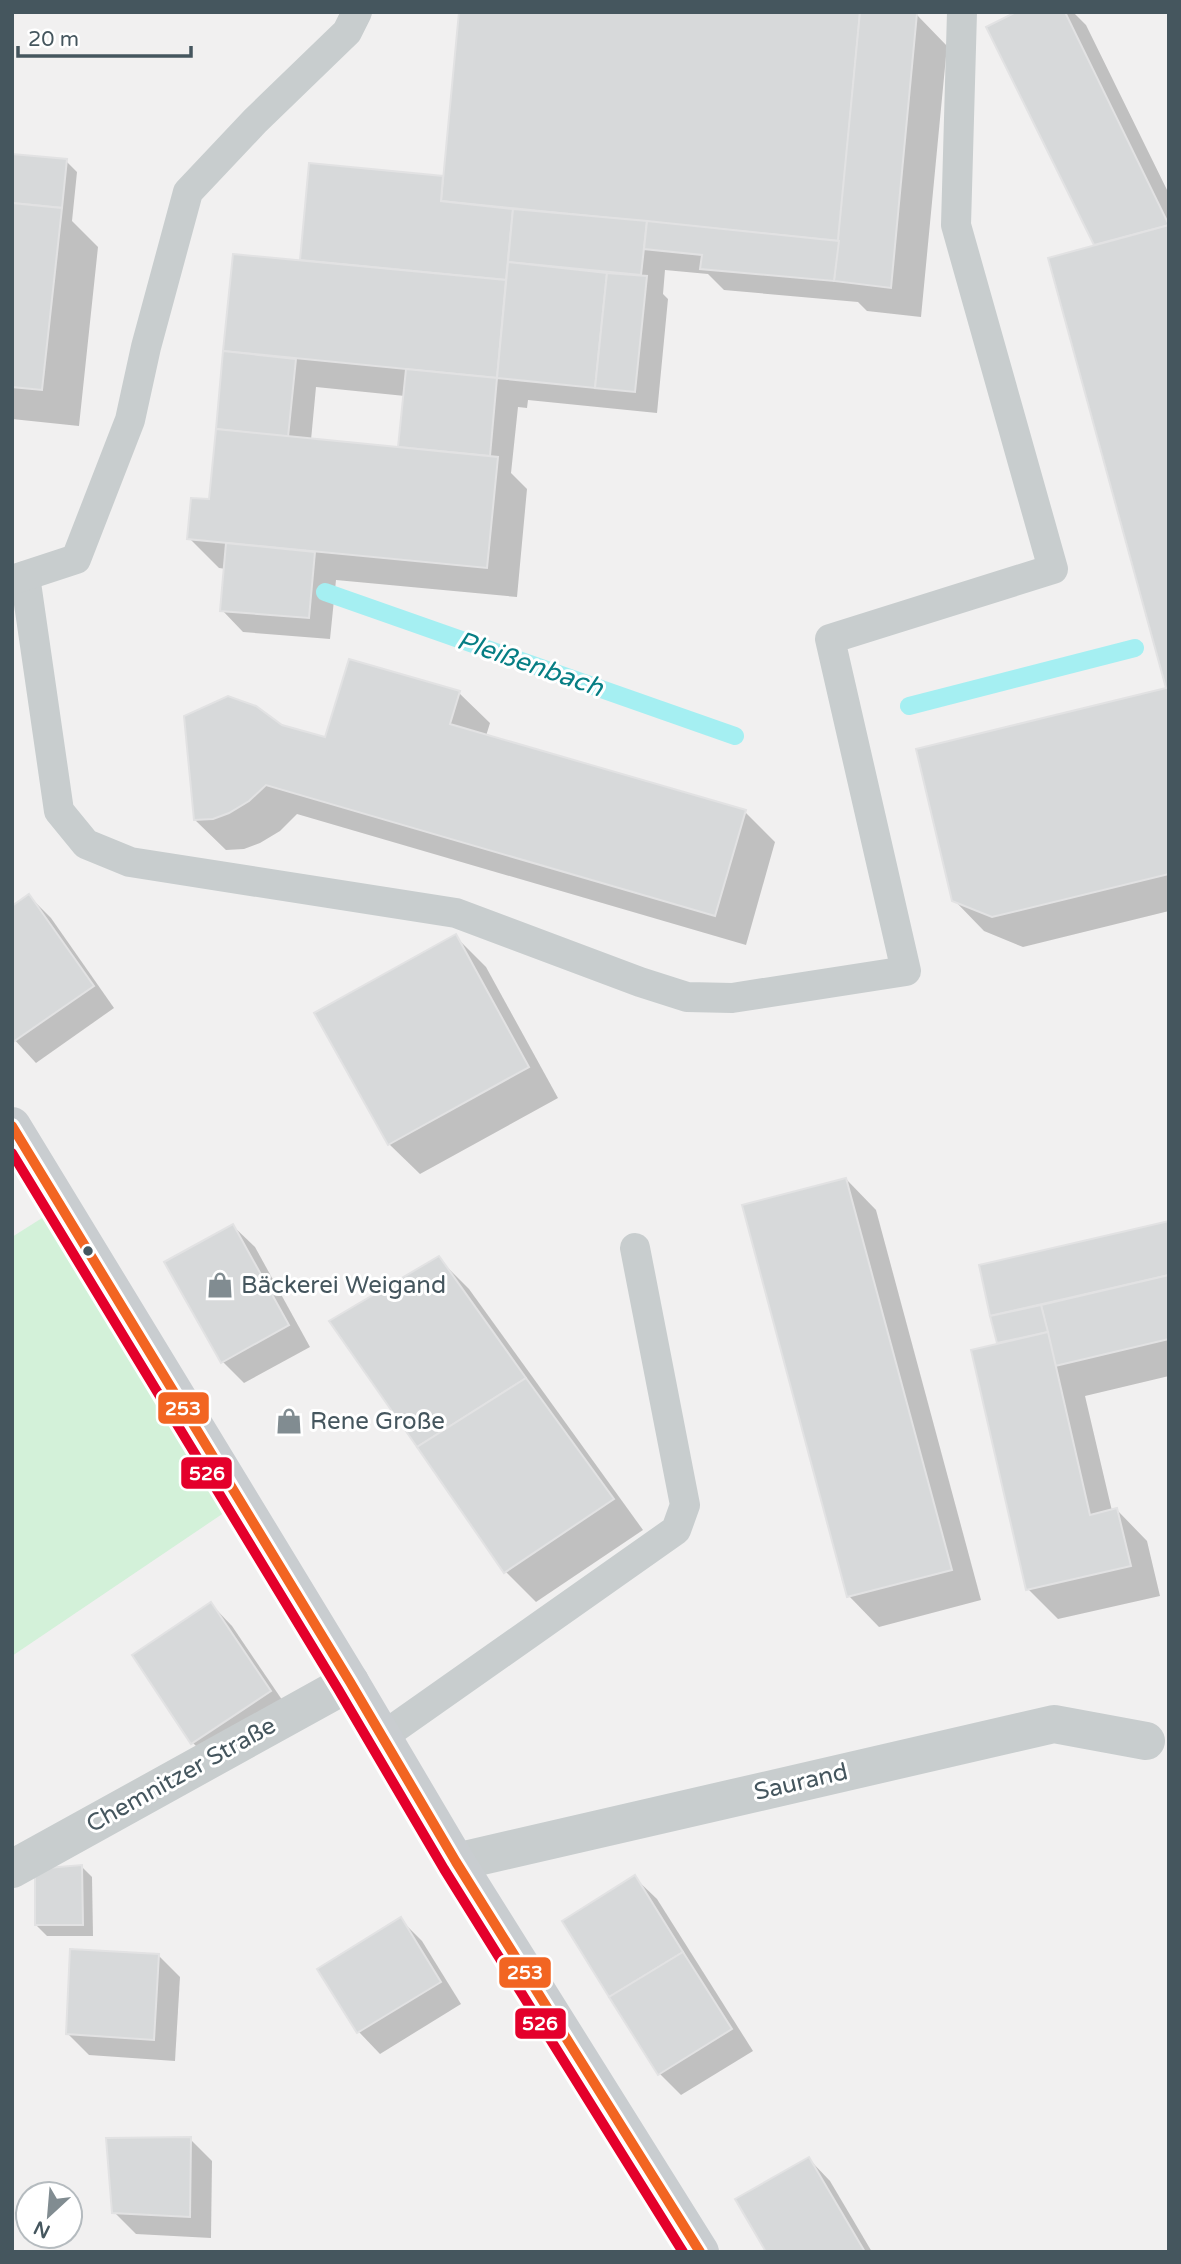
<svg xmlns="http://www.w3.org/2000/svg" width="1181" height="2264" viewBox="0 0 1181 2264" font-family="'Varela Round',sans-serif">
<rect width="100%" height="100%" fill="#f1f0f0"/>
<path fill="#d3f1d9" d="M61,1206L240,1502L12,1656V1237Z"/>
<g fill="#0003" fill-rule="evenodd">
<path d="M461,12H893L917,15L947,46L921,317L867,311L858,302L724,290L708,274L665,270L663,294L668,299L657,413L528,400L527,408L518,407L511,473L527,489L517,597L336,580L330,639L243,632L222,610L226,569L219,568L189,538L211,501L227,353L225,350L301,261L311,165L445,177ZM316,387L405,396L400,449L311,440Z"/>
<path d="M1020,12H1073L1086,25L1169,194V911L1023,947L984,931L954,900L1168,690L1097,246L989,28Z"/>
<path d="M66,161L77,172L72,221L98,247L79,426L12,419V167Z"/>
<path d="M459,693L490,723L486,736L745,812L775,842L746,945L297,814L280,831L260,843L244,849L226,850L195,820L282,727L327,740Z"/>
<path d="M29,896L51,918L114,1008L36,1063L12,1037V908Z"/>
<path d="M456,937L486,967L558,1098L420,1174L389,1144Z"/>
<path d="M846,1179L876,1210L981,1600L879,1627L849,1596Z"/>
<path d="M1169,1223V1376L1085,1396L1112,1511L1117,1510L1147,1541L1160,1596L1058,1619L1028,1589L999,1345L981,1266Z"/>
<path d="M233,1226L255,1247L310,1347L244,1383L222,1361Z"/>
<path d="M438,1258L469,1289L643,1530L536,1602L506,1572L332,1321Z"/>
<path d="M211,1604L232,1626L291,1713L214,1764L193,1743Z"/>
<path d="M81,1866L92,1877L93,1936H47L36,1925Z"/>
<path d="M635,1878L657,1899L753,2051L681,2095L660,2074Z"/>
<path d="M400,1919L422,1941L461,2004L380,2054L359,2032L319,1969Z"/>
<path d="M159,1956L180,1977L175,2061L89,2055L68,2034Z"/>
<path d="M190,2139L212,2161L211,2238L136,2234L114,2212Z"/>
<path d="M809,2159L830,2181L872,2252H768Z"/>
</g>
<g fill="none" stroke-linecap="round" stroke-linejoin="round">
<g stroke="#a5eff2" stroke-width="18">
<path d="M325,592L735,736"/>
<path d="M909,706L1135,648"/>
</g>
</g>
<g fill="#d7d9da" stroke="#e2e2e3" stroke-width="2">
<path d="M459,12H860L839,241L441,201Z"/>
<path d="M860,12L917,13L891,288L834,281Z"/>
<path d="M1016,12H1065L1169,225L1094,245L986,27Z"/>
<path d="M12,154L67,159L62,208L12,203Z"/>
<path d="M309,163L443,176L441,201L513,209L506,280L300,260Z"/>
<path d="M12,203L62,208L42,390L12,387Z"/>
<path d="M513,209L647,221L641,275L508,262Z"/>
<path d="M647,221L839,241L834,281L700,269L702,255L644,249Z"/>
<path d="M1169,225V688H1166L1048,258Z"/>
<path d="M233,254L506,280L497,378L223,351Z"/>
<path d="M508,262L607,273L595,388L497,378Z"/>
<path d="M607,273L647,276L635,392L595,388Z"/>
<path d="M223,351L296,359L288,437L216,429Z"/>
<path d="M406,369L497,378L490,456L398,447Z"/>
<path d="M216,429L498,457L487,568L187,539L191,498L209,499Z"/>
<path d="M226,543L315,552L309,618L220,611Z"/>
<path d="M349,659L460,691L450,724L746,810L715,916L266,785L249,801L229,813L213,819L194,820L184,716L228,696L256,706L282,725L325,737Z"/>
<path d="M1166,688H1169V874L992,917L952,901L916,749Z"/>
<path d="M29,894L94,986L13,1042L12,906Z"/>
<path d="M456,934L529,1067L388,1145L314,1013Z"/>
<path d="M846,1178L952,1570L847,1597L742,1205Z"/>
<path d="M1169,1221V1275L990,1316L979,1265Z"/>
<path d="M233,1224L289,1325L221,1363L164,1262Z"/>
<path d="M439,1256L526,1378L417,1447L329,1321Z"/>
<path d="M1169,1275V1339L1055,1366L1041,1305Z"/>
<path d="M1041,1305L1048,1332L997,1343L990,1316Z"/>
<path d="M1048,1332L1090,1515L1117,1508L1131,1566L1026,1590L971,1350Z"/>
<path d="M526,1378L614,1499L504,1573L417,1447Z"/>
<path d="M211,1602L271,1691L191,1744L132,1655Z"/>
<path d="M82,1865L83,1925H35V1869Z"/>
<path d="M635,1875L683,1952L609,1997L562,1921Z"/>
<path d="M401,1917L441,1982L357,2033L317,1969Z"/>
<path d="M70,1949L159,1954L154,2040L66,2034Z"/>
<path d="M683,1952L732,2029L658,2075L609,1997Z"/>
<path d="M191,2137L190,2217L112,2213L106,2138Z"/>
<path d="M809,2157L865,2252H766L735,2199Z"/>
</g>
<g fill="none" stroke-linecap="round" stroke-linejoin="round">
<g stroke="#c8cdce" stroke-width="30">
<path d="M25,576L59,811L86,844L130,862L456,913L640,982L687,997L732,998L906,971L830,639L1053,569L956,225L962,12"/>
<path d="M12,580L76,559L130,420L146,347L188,192L255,121L347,32L357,12"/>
<path d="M382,1737L676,1530L685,1505L635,1248"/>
</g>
<g stroke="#c8cdce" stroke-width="38">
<path d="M456,1862L1054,1724L1146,1741"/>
<path d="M12,1869L350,1682"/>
</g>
<path stroke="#c9cdd0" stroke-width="38" d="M12,1126L350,1682L456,1862L700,2252"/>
<g stroke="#fff" stroke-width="16">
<path id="bus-1" d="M12,1126L350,1682L456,1862L700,2252"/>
</g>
<g stroke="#fff" stroke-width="16">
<path id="bus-2" d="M12,1153L338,1689L444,1869L683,2252"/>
</g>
<use href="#bus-1" stroke="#f26522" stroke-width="10"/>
<use href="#bus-2" stroke="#e4002b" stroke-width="10"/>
</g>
<defs>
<g id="shop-bare" transform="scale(2.1)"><path d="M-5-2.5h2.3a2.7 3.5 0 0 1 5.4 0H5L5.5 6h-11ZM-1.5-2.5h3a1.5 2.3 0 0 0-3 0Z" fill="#818c91" stroke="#fff" stroke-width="2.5" paint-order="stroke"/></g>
</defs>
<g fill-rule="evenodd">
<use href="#shop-bare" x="220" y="1285"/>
<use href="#shop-bare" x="289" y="1421"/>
</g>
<circle fill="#45565e" stroke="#fff" stroke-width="2.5" cx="88" cy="1251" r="6"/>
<g text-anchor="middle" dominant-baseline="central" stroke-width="6" stroke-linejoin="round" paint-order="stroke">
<g font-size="24" fill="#45565e" stroke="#fff" text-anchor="start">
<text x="241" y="1285">Bäckerei Weigand</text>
<text x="310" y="1421">Rene Große</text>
</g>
<g font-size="24" fill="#45565e" stroke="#fff">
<text transform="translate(181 1775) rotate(-29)">Chemnitzer Straße</text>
<text transform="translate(801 1782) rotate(-13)">Saurand</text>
</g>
<g font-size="26" font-style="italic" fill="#067e84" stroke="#fff">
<text transform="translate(530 664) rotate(19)">Pleißenbach</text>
</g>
</g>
<g stroke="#fff" stroke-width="2.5">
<rect x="157" y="1391" width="53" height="34" rx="7" fill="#f26522"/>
<rect x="180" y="1456" width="53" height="34" rx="7" fill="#e4002b"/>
<rect x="498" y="1956" width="54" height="33" rx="7" fill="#f26522"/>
<rect x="514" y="2007" width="53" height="33" rx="7" fill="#e4002b"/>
</g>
<g font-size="19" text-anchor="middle" font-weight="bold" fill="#fff">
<text x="183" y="1415">253</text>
<text x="207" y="1480">526</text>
<text x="525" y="1979">253</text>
<text x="540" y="2030">526</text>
</g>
<rect width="1181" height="2264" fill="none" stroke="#45565e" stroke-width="28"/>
<g transform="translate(49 2215) rotate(206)"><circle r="33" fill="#ffffff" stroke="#b5bbbf" stroke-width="2"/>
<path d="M0-5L12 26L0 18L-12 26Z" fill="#818c91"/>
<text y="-10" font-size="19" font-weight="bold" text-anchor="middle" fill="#45565e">N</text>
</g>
<path d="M18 46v10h173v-10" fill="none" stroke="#45565e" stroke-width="3.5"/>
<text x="28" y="46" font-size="21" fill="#45565e" stroke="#ffffff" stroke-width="5" paint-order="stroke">20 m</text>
</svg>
